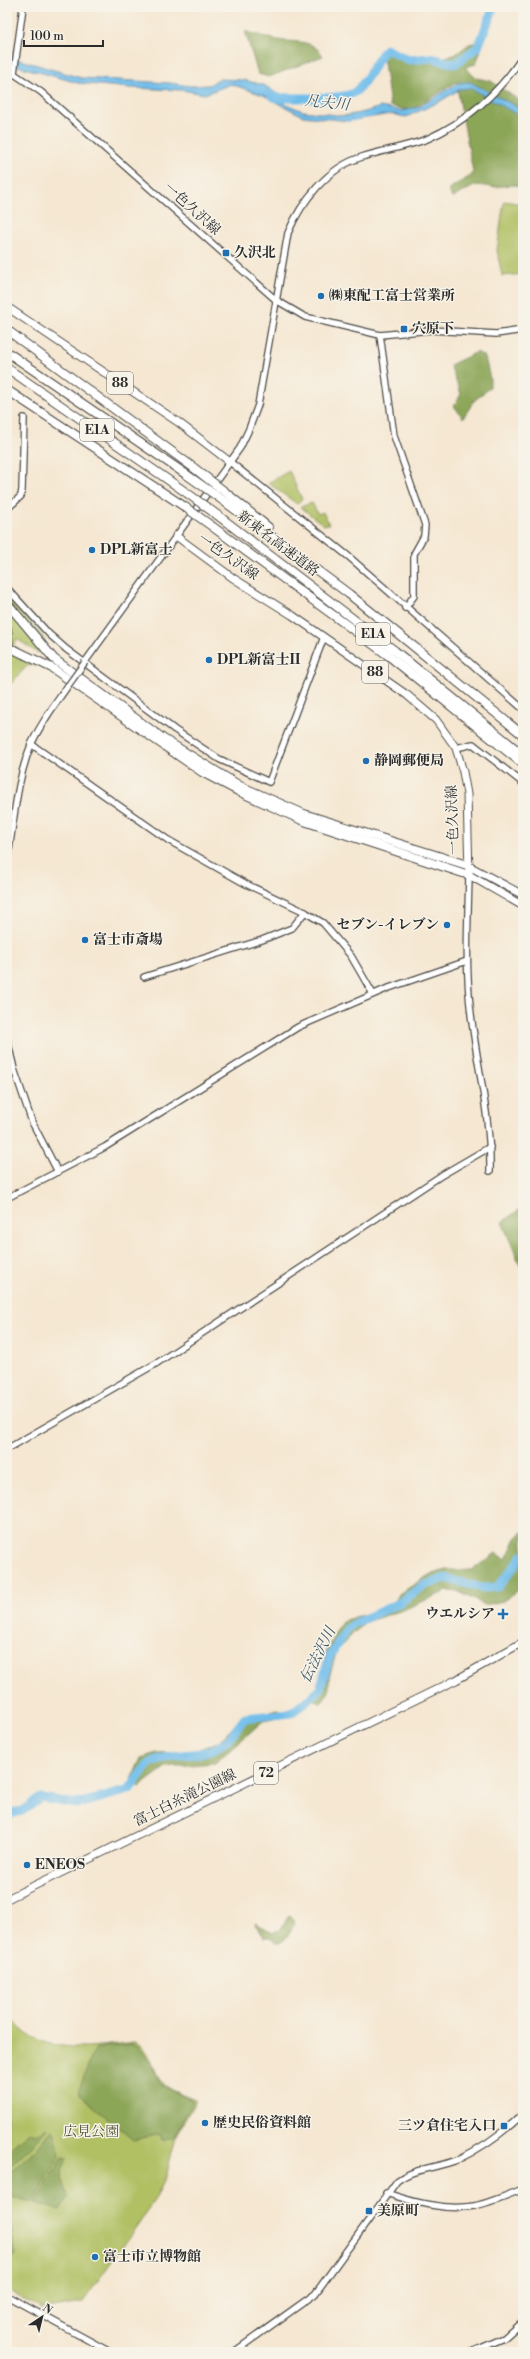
<svg xmlns="http://www.w3.org/2000/svg" width="530" height="2359" viewBox="0 0 530 2359" font-family="'Libre Bodoni','Noto Serif JP',serif">
<rect width="100%" height="100%" fill="#f7f3e8"/>
<filter id="ink" filterUnits="userSpaceOnUse"><feTurbulence type="fractalNoise" baseFrequency=".025" numOctaves="2"/><feDisplacementMap in="SourceGraphic" scale="8" xChannelSelector="R" yChannelSelector="G"/><feConvolveMatrix kernelMatrix="1 2 1 2 8 2 1 2 1" color-interpolation-filters="sRGB"/></filter>
<filter id="wash" filterUnits="userSpaceOnUse"><feTurbulence type="fractalNoise" baseFrequency=".012" numOctaves="4" result="noise"/><feDisplacementMap in="SourceGraphic" scale="16" xChannelSelector="R" yChannelSelector="G"/><feGaussianBlur stdDeviation="0.9" result="paint"/><feColorMatrix in="noise" values="0 0 0 0 0 0 0 0 0 0 0 0 0 0 0 0 0 1.4 0 .05"/><feComposite in="paint" operator="in"/></filter>
<g filter="url(#wash)">
<rect width="100%" height="100%" fill="#f5e7d1"/>
<g fill="#b0c063" stroke="#6e7647">
<path d="M504,201L523,204V274L502,276L497,250Z"/>
<path d="M289,471L302,499L297,504L268,483Z"/>
<path d="M312,503L318,514L323,512L329,524L324,525L300,507Z"/>
<path d="M7,592L45,640L38,653L17,639L12,648L37,662L35,665L27,666L7,688Z"/>
<path d="M7,2014C13,2020 20,2029 27,2034C60,2054 98,2046 134,2042C152,2048 151,2068 162,2082C170,2091 185,2095 196,2100L176,2136L166,2177L155,2200L83,2302L41,2309L7,2290Z"/>
</g>
<g fill="#8ca659" stroke="#5c6842">
<path d="M245,31C256,34 267,38 278,40C295,43 312,38 323,56L269,77L258,74Z"/>
<path d="M484,41L476,64L465,67L476,78L491,81L523,103V187L514,185L493,187L476,185L452,198L448,189L469,177L473,172L456,82L410,111L390,106L383,55L391,50L402,60H435L456,54L469,44Z"/>
<path d="M477,352L485,357L490,379V387L474,401L463,418L454,406L461,394L450,365Z"/>
<path d="M523,1207V1272L502,1222Z"/>
<path d="M523,1531V1587L503,1601L485,1605L459,1592L447,1591L403,1610L365,1622L337,1650L329,1677V1692L320,1704L311,1696L321,1682L326,1651L342,1621L376,1611L396,1600L399,1594L429,1575L447,1570H472L496,1553L506,1559L516,1538Z"/>
<path d="M276,1709L291,1713L284,1717L263,1721L215,1763L166,1767L139,1787L131,1781L141,1758L157,1753L192,1752L220,1741L244,1715L262,1714Z"/>
<path d="M291,1916L294,1919L295,1923C290,1931 285,1945 275,1943L271,1937H265L255,1923L273,1932L280,1930L288,1917Z"/>
<path d="M132,2044C153,2050 150,2075 165,2087C173,2093 185,2096 193,2101L174,2137L162,2140L160,2134L133,2140L78,2093L95,2048Z"/>
<path d="M48,2129L47,2131L7,2169V2151L28,2133L37,2135Z"/>
<path d="M53,2130L56,2136L60,2156L33,2202L7,2196L8,2174L38,2147Z"/>
<path d="M63,2157L67,2158C59,2178 59,2179 69,2197L60,2210L35,2203Z"/>
<path d="M7,2210L11,2216L14,2252L16,2254L7,2260Z"/>
</g>
<path fill="#71bdeb" stroke="#4e748b" d="M7,56L81,78L170,83L190,86L209,85L219,79L243,80L264,85L279,95L286,104L303,111L344,116L365,112L380,107L402,111L419,107L458,83L470,82L523,110V118L471,88L460,89L439,102L406,117L391,114L348,121L303,116L263,95L231,84L205,94L182,90L130,88L78,83L7,63Z"/>
<g fill="none" stroke-linecap="round" stroke-linejoin="round">
<path stroke="#71bdeb" stroke-width="1.5" d="M348,121L374,116"/>
<g stroke="#71bdeb" stroke-width="9">
<path d="M271,95L276,98C293,97 343,101 355,92C368,82 374,62 386,49L409,60L431,58L455,64L478,47L494,7"/>
<path d="M7,1815L22,1811L41,1798L78,1804L129,1790L148,1765L156,1760L174,1756L201,1753L214,1749L227,1741L245,1718L291,1713L307,1701L320,1689L330,1656L346,1630L353,1624L399,1603L423,1586L445,1578L482,1588L498,1587L523,1555"/>
</g>
</g>
</g>
<g filter="url(#ink)">
<g fill="none" stroke-linecap="round" stroke-linejoin="round">
<g stroke="#494744" stroke-width="8">
<g id="tertiary">
<path d="M7,69L41,92L276,300L305,317L380,335L394,436L425,525L424,536L414,554V596L405,608"/>
<path d="M14,73L23,7"/>
<path d="M380,335L431,330L496,334L523,330"/>
<path d="M230,462L348,556L523,709"/>
<path d="M7,509L21,496L22,490L24,418"/>
<path d="M7,588L49,634L66,649L175,730L219,759L269,782L324,637"/>
<path d="M85,662L240,448L249,429L258,405L288,233C301,202 328,167 362,157C384,150 406,147 427,139C466,122 500,92 523,56"/>
<path d="M31,744L168,840L246,884L305,912L323,923L351,956L373,994"/>
<path d="M456,748L473,744L523,783"/>
<path d="M7,862C14,823 16,781 31,745C40,724 54,706 67,687"/>
<path d="M469,875C468,921 465,968 471,1014C477,1066 491,1118 490,1171"/>
<path d="M144,977L262,940L292,928L305,912"/>
<path d="M7,1039L14,1069L32,1122L58,1172"/>
<path d="M7,1198L105,1147L298,1027L386,989L467,961"/>
<path d="M7,1449L157,1363L442,1175L490,1147"/>
<path d="M386,2193C413,2202 445,2211 474,2206C489,2203 508,2195 523,2189"/>
<path d="M7,2296L110,2352"/>
<path d="M234,2352L315,2294L397,2181C414,2168 437,2168 457,2160C480,2149 505,2131 523,2114"/>
<path d="M472,2352L504,2338L523,2321"/>
</g>
</g>
<g stroke="#494744" stroke-width="9">
<g id="primary">
<path d="M7,307L178,422L230,462"/>
<path d="M176,536L233,578L292,615L407,695L436,720L456,748L463,772L467,794L469,875L523,906"/>
<path d="M467,865L523,895"/>
<path d="M7,1899L456,1680L523,1642"/>
</g>
</g>
<g stroke="#494744" stroke-width="10">
<g id="motorway">
<path d="M7,330L194,468"/>
<path d="M7,352L187,475"/>
<path d="M7,368L187,493"/>
<path d="M7,390L185,507"/>
<path d="M225,492L268,527"/>
<path d="M221,499L349,594L523,735"/>
<path d="M220,517L395,651L523,755"/>
<path d="M213,527L389,656L523,764"/>
<path d="M7,603L54,659L165,740L240,786L304,814L467,865"/>
<path d="M7,629L9,648L7,660"/>
<path d="M15,650L52,668L202,772L238,791L304,821L469,875"/>
</g>
</g>
<use href="#tertiary" stroke="#fff" stroke-width="5.5"/>
<use href="#primary" stroke="#fff" stroke-width="7"/>
<use href="#motorway" stroke="#fff" stroke-width="8"/>
<g stroke="#494744" stroke-width="8" stroke-linecap="butt">
<path id="tertiary-bridge" d="M67,687L85,662"/>
</g>
<g stroke="#494744" stroke-width="10" stroke-linecap="butt">
<g id="motorway-bridge">
<path d="M194,468L225,492"/>
<path d="M187,475L221,499"/>
<path d="M187,493L220,517"/>
<path d="M185,507L213,527"/>
</g>
</g>
<use href="#tertiary-bridge" stroke="#fff" stroke-width="5.5"/>
<use href="#motorway-bridge" stroke="#fff" stroke-width="8"/>
</g>
</g>
<g fill="#1f6fb2" stroke="#f7f3e8" stroke-width="1.5">
<rect x="222" y="249" width="8" height="8" rx="2"/>
<circle cx="321" cy="296" r="4"/>
<rect x="400" y="325" width="8" height="8" rx="2"/>
<circle cx="92" cy="550" r="4"/>
<circle cx="209" cy="660" r="4"/>
<circle cx="366" cy="761" r="4"/>
<circle cx="447" cy="925" r="4"/>
<circle cx="85" cy="940" r="4"/>
<path d="M501 1608h4v4h4v4h-4v4h-4v-4h-4v-4h4z"/>
<circle cx="27" cy="1865" r="4"/>
<circle cx="205" cy="2123" r="4"/>
<rect x="500" y="2122" width="8" height="8" rx="2"/>
<rect x="365" y="2207" width="8" height="8" rx="2"/>
<circle cx="95" cy="2257" r="4"/>
</g>
<g text-anchor="middle" dominant-baseline="central" stroke-width="3" stroke-linejoin="round" paint-order="stroke">
<g fill="#f7f3e8" stroke="#686764" stroke-width="1">
<rect x="107" y="372" width="26" height="22" rx="3"/>
<rect x="80" y="419" width="34" height="22" rx="3"/>
<rect x="356" y="623" width="34" height="22" rx="3"/>
<rect x="362" y="661" width="26" height="22" rx="3"/>
<rect x="254" y="1762" width="24" height="22" rx="3"/>
</g>
<g font-size="13" font-weight="bold" fill="#2b2b2b">
<text x="120" y="383">88</text>
<text x="97" y="430">E1A</text>
<text x="373" y="634">E1A</text>
<text x="375" y="672">88</text>
<text x="266" y="1773">72</text>
</g>
<g font-size="14" fill="#2b2b2b" stroke="#f7f3e8">
<text transform="translate(192 209) rotate(42)">一色久沢線</text>
<text transform="translate(278 544) rotate(37)">新東名高速道路</text>
<text transform="translate(228 557) rotate(35)">一色久沢線</text>
<text transform="translate(453 820) rotate(-92)">一色久沢線</text>
<text transform="translate(185 1798) rotate(-26)">富士白糸滝公園線</text>
</g>
<g font-size="14" font-weight="bold" fill="#2b2b2b" stroke="#f7f3e8" text-anchor="start">
<text x="234" y="253">久沢北</text>
<text x="329" y="296">㈱東配工富士営業所</text>
<text x="412" y="329">穴原下</text>
<text x="100" y="550">DPL新富士</text>
<text x="217" y="660">DPL新富士II</text>
<text x="374" y="761">静岡郵便局</text>
<text x="439" y="925" text-anchor="end">セブン-イレブン</text>
<text x="93" y="940">富士市斎場</text>
<text x="495" y="1614" text-anchor="end">ウエルシア</text>
<text x="35" y="1865">ENEOS</text>
<text x="213" y="2123">歴史民俗資料館</text>
<text x="496" y="2126" text-anchor="end">三ツ倉住宅入口</text>
<text x="377" y="2211">美原町</text>
<text x="103" y="2257">富士市立博物館</text>
</g>
<g font-size="14" fill="#53583c" stroke="#f7f3e8">
<text x="91" y="2132">広見公園</text>
</g>
<g font-size="15" font-style="italic" fill="#405765" stroke="#f7f3e8">
<text transform="translate(327 103) rotate(6)">凡夫川</text>
<text transform="translate(318 1655) rotate(-63)">伝法沢川</text>
</g>
</g>
<rect width="530" height="2359" fill="none" stroke="#f7f3e8" stroke-width="24"/>
<g transform="translate(42 2317) rotate(35)" stroke="#f7f3e8" stroke-width="3" paint-order="stroke">
<path d="M0-3L7 15L0 10L-7 15Z" fill="#2b2b2b"/>
<text y="-6" font-size="11" font-weight="bold" text-anchor="middle" fill="#2b2b2b">N</text>
</g>
<path d="M24 40v6h79v-6" fill="none" stroke="#2b2b2b" stroke-width="2"/>
<text x="30" y="40" font-size="12" fill="#2b2b2b" stroke="#f7f3e8" stroke-width="3" paint-order="stroke">100 m</text>
</svg>
